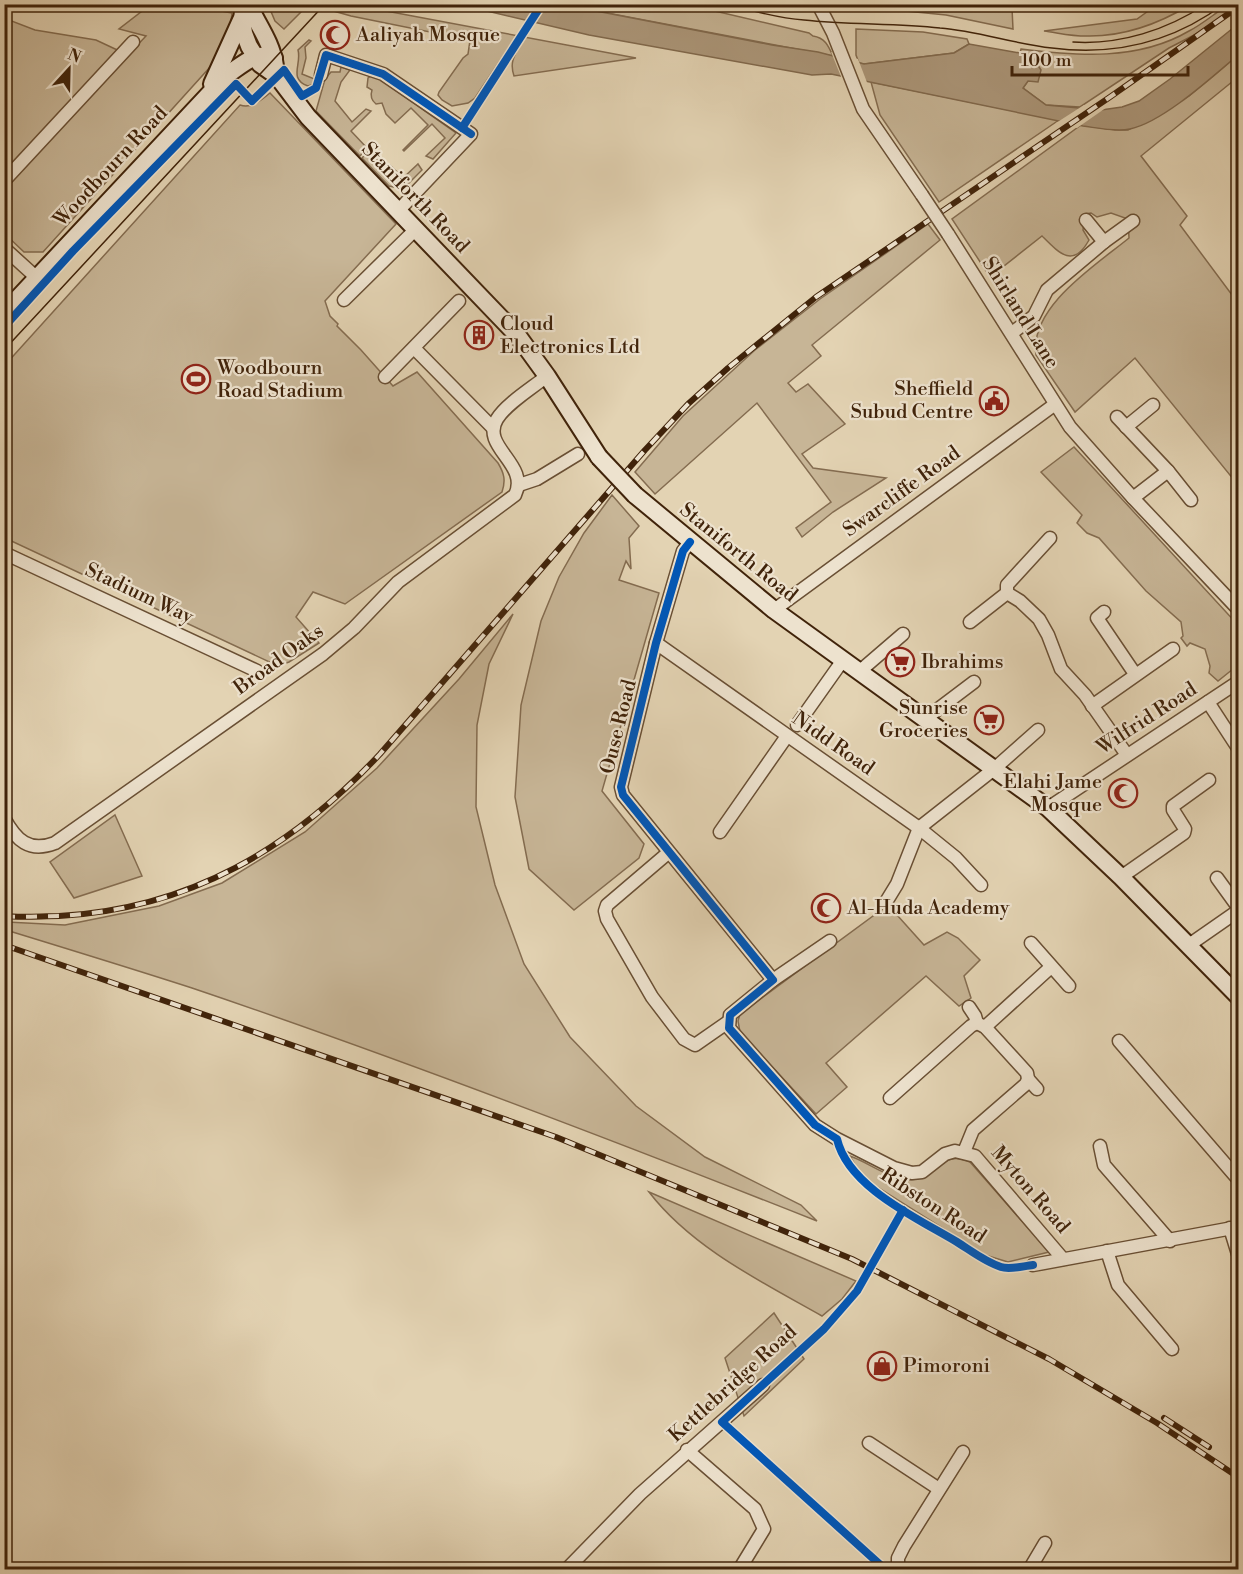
<svg xmlns="http://www.w3.org/2000/svg" width="1243" height="1574" viewBox="0 0 1243 1574" font-family="'Libre Bodoni',serif">
<rect width="100%" height="100%" fill="#e3d3b3"/>
<filter id="stains"><feTurbulence type="fractalNoise" baseFrequency=".00333" numOctaves="4"/><feColorMatrix values="0 0 0 0 .2 0 0 0 0 .09 0 0 0 0 .02 0 0 0 .5 -.17"/></filter>
<radialGradient id="worn" r=".72"><stop offset=".6" stop-color="#630" stop-opacity="0"/><stop offset="1" stop-color="#630" stop-opacity=".3"/></radialGradient>
<g fill="#c7b596" stroke="#846c50" stroke-width="1.5">
<path d="M334,4L354,5L636,58L514,76C510,64 513,58 519,47L511,44L475,98L468,103L452,106L442,100L438,95L439,92L463,58L468,54L470,40L351,16L330,10Z"/>
<path d="M1158,4L1190,5C1160,23 1126,36 1090,36C1075,37 1059,33 1044,31L1137,19Z"/>
<path d="M150,5H189L232,13L229,37L211,66L43,252H24L5,234L4,18L35,30L96,40L128,55L146,36L119,29Z"/>
<path d="M264,5H308L284,29L275,21L269,7L265,8Z"/>
<path d="M565,5H689L809,33L813,36C825,38 828,45 833,56Z"/>
<path d="M856,5L952,4L1012,8L1013,29L946,15L856,6Z"/>
<path d="M1228,5H1238L1200,32L1169,48L1080,107L1046,105L1023,88L1028,81L1034,59L1020,53L1021,49C1077,56 1138,61 1189,31C1203,24 1215,13 1228,5Z"/>
<path d="M856,29L923,32L967,39L969,44L954,53L864,64L859,63L856,55Z"/>
<path d="M309,40L311,41L305,47L306,58L302,74L317,80L314,84L308,86C288,79 302,64 298,50Z"/>
<path d="M1238,55V77L1141,156L1187,216L1180,225L1238,303V485L1135,358L1075,412L1036,355C1029,307 1096,265 1129,238L1128,219L1111,213L1097,217L1091,213L1085,214L1083,230L1089,240C1073,269 1059,253 1042,236L990,277L952,219L1081,125L1115,130H1128L1189,96Z"/>
<path d="M341,67L350,70L341,82L335,101L352,122L366,109L371,111L351,131L367,148L360,156L316,111L325,79L331,72H340Z"/>
<path d="M371,76L378,78L456,133L433,159L426,156L445,138L432,124L404,151L403,150L428,125L411,108L395,123L386,114L382,103L376,104C371,100 370,96 372,90L367,87L368,78Z"/>
<path d="M871,82L1059,120L939,202L880,115Z"/>
<path d="M270,93L396,224L325,301L330,316L338,324L337,326L361,350L393,386L417,372L498,463C504,473 506,480 502,492L345,604L313,592L296,617L319,643L289,662L278,666L5,538V365L240,105C252,109 261,100 270,93Z"/>
<path d="M369,151L386,169L390,165L403,178L418,164L422,170L403,189L389,186L362,158Z"/>
<path d="M928,224L940,240L812,345L821,356L788,383L796,392L808,384L845,424L802,454L813,468L886,478L833,512L802,537L796,528L831,502L757,403L655,494L635,472L683,416L755,350L820,299Z"/>
<path d="M1074,447L1238,625V665L1218,681L1209,673L1210,666L1205,649L1190,643L1187,646L1181,638L1183,636L1181,622L1146,591L1099,538L1087,533L1077,523L1082,515L1041,472Z"/>
<path d="M612,495L639,526L629,538L631,569L626,561L619,580L659,593L602,791L644,844L639,858L574,910L529,869L515,797L521,705L541,621L559,577L584,533Z"/>
<path d="M513,614L489,664L477,725L476,807L495,885L524,964L570,1037L636,1106L705,1157L801,1205L817,1221C610,1139 402,1059 192,988C130,968 68,949 6,930L7,922L65,925L159,906L222,883L305,832L377,768L459,679Z"/>
<path d="M115,815L142,876L74,898L50,862Z"/>
<path d="M888,905L924,945L947,932L958,938L980,960L964,976L971,998L959,1006L926,976L826,1063L847,1087L816,1114L740,1032L738,1021L740,1014Z"/>
<path d="M850,1156C871,1163 897,1186 920,1178C941,1171 945,1150 970,1162L1049,1252L1008,1262L985,1255L877,1187L858,1170Z"/>
<path d="M649,1192L856,1281L842,1299L822,1316C762,1282 692,1248 649,1192Z"/>
<path d="M774,1313L804,1359L744,1416L725,1358Z"/>
</g>
<path fill="#ac977a" stroke="#81694d" stroke-width="1.5" d="M449,5H565L772,45L818,52L864,64L954,53L969,44L1020,53L1034,59L1041,70L1038,82L1028,81L1023,88L1046,105L1101,110L1122,107L1139,101L1170,79L1238,24V55C1212,77 1163,122 1130,129C1115,132 1098,128 1083,126L831,74L812,75L589,35L487,11Z"/>
<g fill="#e3d3b3">
<path d="M831,52L858,59L868,85L842,79Z"/>
<path d="M1084,105L1101,107L1110,105L1077,128L1056,123Z"/>
</g>
<g fill="none" stroke-linecap="round" stroke-linejoin="round">
<g stroke="#694f34" stroke-width="15">
<g id="street">
<path d="M818,4L833,33L863,109L922,195"/>
<path d="M321,75L326,55L383,74L471,134L398,211"/>
<path d="M4,181L133,42"/>
<path d="M1086,220L1104,242"/>
<path d="M948,234L1070,427L1133,498L1238,609"/>
<path d="M4,248L37,278"/>
<path d="M344,300L416,229"/>
<path d="M1012,333L1034,316L1047,290L1104,242L1133,221"/>
<path d="M414,348L493,428"/>
<path d="M385,377L459,301"/>
<path d="M1117,417L1168,471L1191,500"/>
<path d="M1126,427L1153,405"/>
<path d="M519,485L537,479L578,454"/>
<path d="M1133,498L1168,471"/>
<path d="M690,542L683,551L656,643L621,787L623,795L773,980"/>
<path d="M4,553L257,671"/>
<path d="M1007,593L1020,601L1039,619L1048,635L1061,669L1085,695L1127,755"/>
<path d="M774,610L1054,405"/>
<path d="M1104,612L1097,618L1135,674"/>
<path d="M970,622L1007,593V585L1050,538"/>
<path d="M656,643L919,828L956,858L981,885"/>
<path d="M860,671L903,634"/>
<path d="M1208,702L1238,748"/>
<path d="M1092,706L1173,649"/>
<path d="M925,719L974,682"/>
<path d="M797,725L843,660"/>
<path d="M1048,808L1238,682"/>
<path d="M4,818C16,840 29,853 55,843L323,654L354,628L398,582L515,495C530,464 480,447 497,419C506,404 532,388 547,376"/>
<path d="M720,832L787,736"/>
<path d="M668,853L607,905L605,911L607,919L652,997L684,1039L695,1045L728,1022"/>
<path d="M1121,877L1184,833L1185,829L1173,810V806L1209,780"/>
<path d="M886,902L897,884L919,828L994,769L1038,730"/>
<path d="M830,941L773,980L730,1015L729,1028L815,1125L837,1139L894,1168L912,1173L922,1172L945,1154L955,1151L975,1156L1063,1259"/>
<path d="M1031,943L1069,986"/>
<path d="M1189,945L1235,913L1238,907L1217,878"/>
<path d="M985,1027L1051,967"/>
<path d="M1119,1041L1238,1179"/>
<path d="M1028,1079L1037,1089"/>
<path d="M890,1098L971,1026L977,1023"/>
<path d="M1100,1146L1104,1165L1170,1241"/>
<path d="M964,1152L973,1130L1026,1084L1028,1079L1027,1073L985,1027L977,1023L975,1016L969,1007"/>
<path d="M1230,1228L1238,1254"/>
<path d="M1107,1251L1118,1285L1172,1349"/>
<path d="M1033,1265L1238,1227"/>
<path d="M869,1443L939,1489"/>
<path d="M687,1450L755,1509L764,1529L739,1570"/>
<path d="M566,1570L640,1494L763,1385"/>
<path d="M898,1570V1558L904,1546L963,1452"/>
<path d="M1029,1570L1045,1543"/>
</g>
</g>
<g stroke="#40230a" stroke-width="20">
<g id="secondary">
<path d="M244,4L242,19L244,33L249,46L260,64L277,76L308,117L518,336L547,376L599,457"/>
<path d="M248,4C258,25 272,43 275,66"/>
<path d="M212,84L241,20"/>
<path d="M4,313L227,75C242,65 256,50 274,58"/>
<path d="M635,495L774,610L1048,808L1121,877L1238,996"/>
</g>
</g>
<use href="#street" stroke="#ede2ce" stroke-width="12"/>
<use href="#secondary" stroke="#ede2ce" stroke-width="16"/>
<g stroke="#40230a" stroke-width="1.5">
<path d="M728,4C753,11 778,18 804,20C849,25 895,23 940,28C978,31 1014,44 1052,48C1115,56 1173,42 1224,4"/>
<path d="M1073,42C1120,45 1167,30 1206,4"/>
<path d="M4,350L325,4"/>
</g>
<g stroke="#40230a" stroke-width="6">
<g id="rail">
<path d="M4,916C23,918 41,916 59,916C190,909 292,848 380,754L645,450L688,404L728,368L816,297L1110,97L1238,7"/>
<path d="M4,945L556,1137L852,1259L1049,1359L1157,1423L1238,1477"/>
<path d="M1164,1418L1209,1447"/>
</g>
</g>
<use href="#rail" stroke="#ede2ce" stroke-width="4" stroke-dasharray="11" stroke-linecap="butt"/>
<g stroke="#694f34" stroke-width="15" stroke-linecap="butt">
<path id="street-bridge" d="M922,195L948,234"/>
</g>
<g stroke="#40230a" stroke-width="20" stroke-linecap="butt">
<path id="secondary-bridge" d="M599,457L635,495"/>
</g>
<use href="#street-bridge" stroke="#ede2ce" stroke-width="12"/>
<use href="#secondary-bridge" stroke="#ede2ce" stroke-width="16"/>
<g stroke="#ede2ce" stroke-width="11">
<g id="cycleway">
<path d="M462,128L542,4"/>
<path d="M4,327L73,251L236,84L252,101L284,70L302,96L316,88L326,55L383,74L471,134"/>
<path d="M690,542L683,551L656,643L621,787L623,795L773,980L730,1015L729,1028L815,1125L837,1139C848,1187 917,1218 957,1242C970,1250 985,1262 1001,1267C1010,1270 1023,1266 1033,1265"/>
<path d="M886,1570L722,1422L824,1329L857,1291L903,1210"/>
</g>
</g>
<use href="#cycleway" stroke="#0057b8" stroke-width="8"/>
</g>
<defs>
<g id="mosque-ring" transform="scale(1.5)"><circle r="9.5" fill="#ede2ce" stroke="#8f2418" stroke-width="1.5"/><path d="M3.5-4.9A6 6 0 1 0 3.5 4.9A5 5 0 1 1 3.5-4.9Z" fill="#8f2418"/></g>
<g id="building-ring" transform="scale(1.5)"><circle r="9.5" fill="#ede2ce" stroke="#8f2418" stroke-width="1.5"/><path d="M-4-6H4V6H1V3H-1V6H-4ZM-2.5-4.3h1.7v1.8h-1.7ZM.8-4.3h1.7v1.8H.8ZM-2.5-1h1.7V.8h-1.7ZM.8-1h1.7V.8H.8Z" fill="#8f2418"/></g>
<g id="stadium-ring" transform="scale(1.5)"><circle r="9.5" fill="#ede2ce" stroke="#8f2418" stroke-width="1.5"/><path d="M0-5a6.5 5 0 1 0 0 10a6.5 5 0 1 0 0-10ZM-3.5-1.8h7v3.6h-7Z" fill="#8f2418"/></g>
<g id="civic-ring" transform="scale(1.5)"><circle r="9.5" fill="#ede2ce" stroke="#8f2418" stroke-width="1.5"/><path d="M-.6-6.5H3V-4.5H.6V-3L4-1V1h2V6H-6V1h2V-1L-.6-3ZM-1.2 2.5V6h2.4V2.5Z" fill="#8f2418"/></g>
<g id="supermarket-ring" transform="scale(1.5)"><circle r="9.5" fill="#ede2ce" stroke="#8f2418" stroke-width="1.5"/><path d="M-6-5.5h2.5l.6 2H6L4.5 2H-2.5L-4.4-4H-6ZM-1.5 3.2a1.3 1.3 0 1 0 .1 0ZM3 3.2a1.3 1.3 0 1 0 .1 0Z" fill="#8f2418"/></g>
<g id="shop-ring" transform="scale(1.5)"><circle r="9.5" fill="#ede2ce" stroke="#8f2418" stroke-width="1.5"/><path d="M-5-2.5h2.3a2.7 3.5 0 0 1 5.4 0H5L5.5 6h-11ZM-1.5-2.5h3a1.5 2.3 0 0 0-3 0Z" fill="#8f2418"/></g>
</defs>
<g fill-rule="evenodd">
<use href="#mosque-ring" x="335" y="35"/>
<use href="#building-ring" x="479" y="335"/>
<use href="#stadium-ring" x="196" y="379"/>
<use href="#civic-ring" x="994" y="401"/>
<use href="#supermarket-ring" x="900" y="662"/>
<use href="#supermarket-ring" x="989" y="720"/>
<use href="#mosque-ring" x="1123" y="793"/>
<use href="#mosque-ring" x="826" y="908"/>
<use href="#shop-ring" x="882" y="1366"/>
</g>
<g text-anchor="middle" dominant-baseline="central" stroke-width="4.5" stroke-linejoin="round" paint-order="stroke">
<g font-size="20" fill="#40230a" stroke="#ede2ce" text-anchor="start">
<text x="356" y="35">Aaliyah Mosque</text>
<text x="500" y="324">Cloud<tspan x="500" dy="23">Electronics Ltd</tspan></text>
<text x="217" y="368">Woodbourn<tspan x="217" dy="23">Road Stadium</tspan></text>
<text x="973" y="389" text-anchor="end">Sheffield<tspan x="973" dy="23">Subud Centre</tspan></text>
<text x="921" y="662">Ibrahims</text>
<text x="968" y="708" text-anchor="end">Sunrise<tspan x="968" dy="23">Groceries</tspan></text>
<text x="1102" y="782" text-anchor="end">Elahi Jame<tspan x="1102" dy="23">Mosque</tspan></text>
<text x="847" y="908">Al-Huda Academy</text>
<text x="903" y="1366">Pimoroni</text>
</g>
<g font-size="20" fill="#40230a" stroke="#ede2ce">
<text transform="translate(111 167) rotate(-47)">Woodbourn Road</text>
<text transform="translate(415 198) rotate(46)">Staniforth Road</text>
<text transform="translate(1020 313) rotate(58)">Shirland Lane</text>
<text transform="translate(902 492) rotate(-36)">Swarcliffe Road</text>
<text transform="translate(738 553) rotate(39)">Staniforth Road</text>
<text transform="translate(139 594) rotate(25)">Stadium Way</text>
<text transform="translate(279 660) rotate(-36)">Broad Oaks</text>
<text transform="translate(1147 719) rotate(-33)">Wilfrid Road</text>
<text transform="translate(619 727) rotate(-76)">Ouse Road</text>
<text transform="translate(833 744) rotate(35)">Nidd Road</text>
<text transform="translate(1030 1190) rotate(49)">Myton Road</text>
<text transform="translate(933 1206) rotate(33)">Ribston Road</text>
<text transform="translate(733 1384) rotate(-42)">Kettlebridge Road</text>
</g>
</g>
<rect width="1243" height="1574" fill="none" stroke="#e3d3b3" stroke-width="24"/>
<rect x="6" y="6" width="1231" height="1562" fill="none" stroke="#40230a" stroke-width="3"/>
<rect x="12" y="12" width="1219" height="1550" fill="none" stroke="#40230a" stroke-width="1.5"/>
<g transform="translate(69 69) rotate(22)" stroke="#ede2ce" stroke-width="4.5" paint-order="stroke">
<path d="M0-4.5L10 22L0 15L-10 22Z" fill="#40230a"/>
<text y="-9" font-size="16" font-weight="bold" text-anchor="middle" fill="#40230a">N</text>
</g>
<path d="M1012 66v9h176v-9" fill="none" stroke="#40230a" stroke-width="3"/>
<text x="1021" y="66" font-size="18" fill="#40230a" stroke="#ede2ce" stroke-width="4.5" paint-order="stroke">100 m</text>
<rect width="100%" height="100%" filter="url(#stains)"/>
<rect width="100%" height="100%" fill="url(#worn)"/>
</svg>
